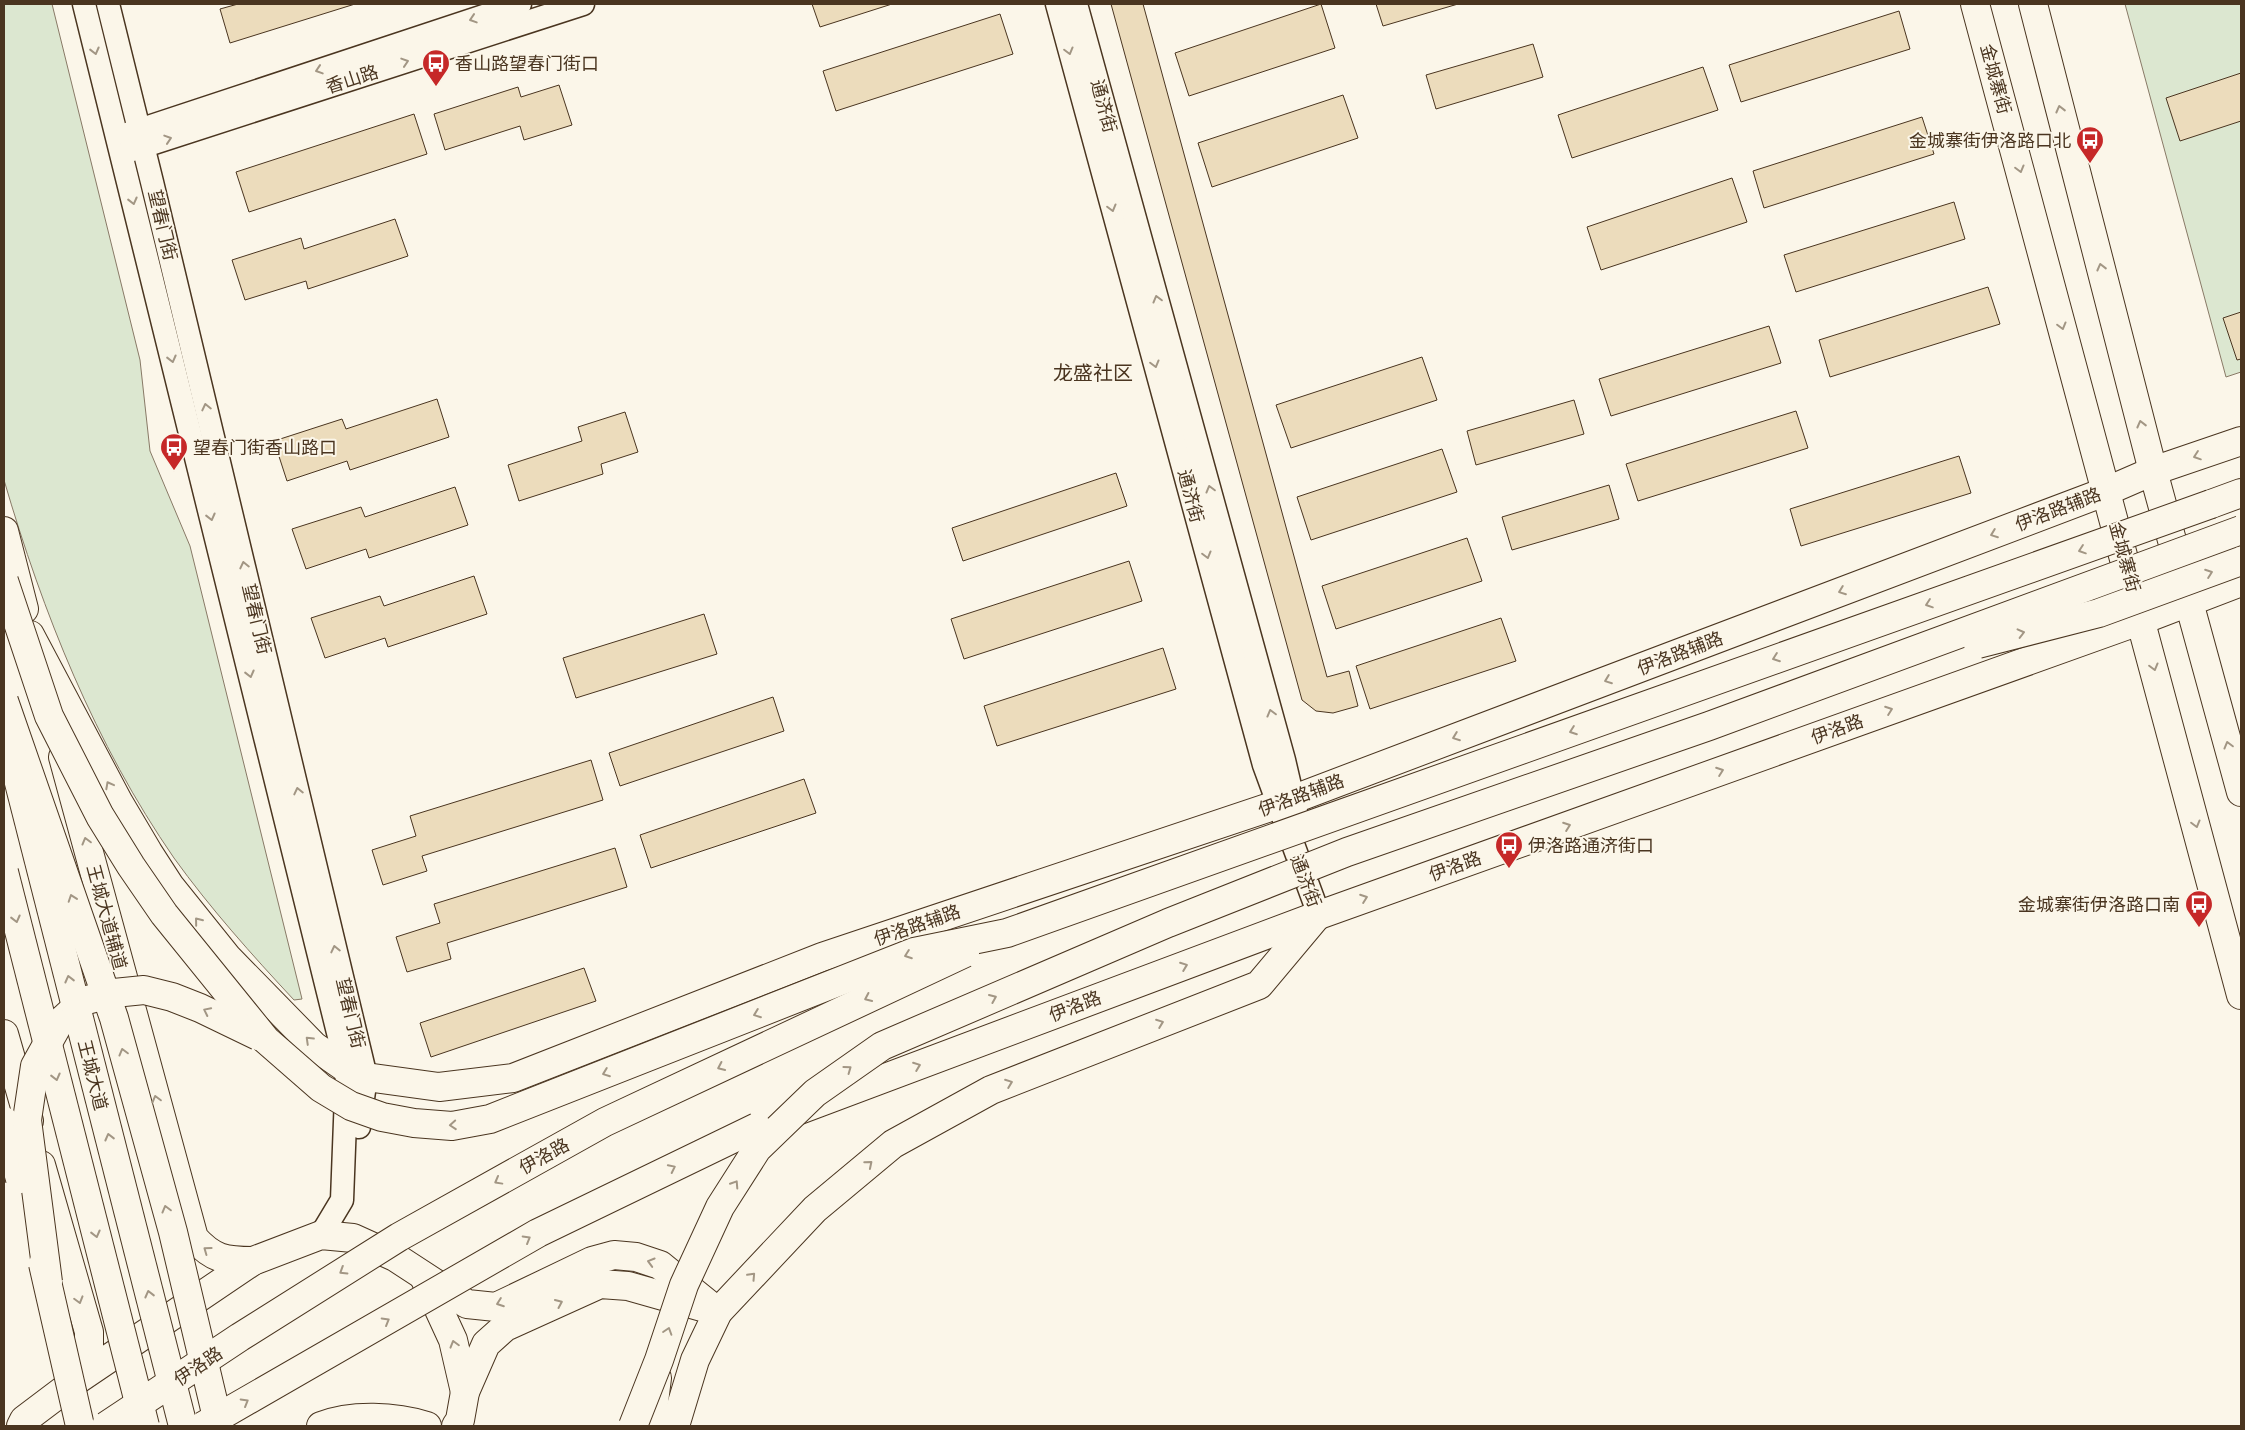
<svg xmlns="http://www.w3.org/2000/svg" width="2245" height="1430" viewBox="0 0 2245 1430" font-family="'Roboto Condensed','Noto Sans SC',sans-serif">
<rect width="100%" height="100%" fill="#fbf6e9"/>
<g fill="#dce7d0" stroke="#887966">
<path d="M4,4H52L140,360L150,451L190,546L302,999L294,1000C252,955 210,908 174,858C95,744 43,613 4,480Z"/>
<path d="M2125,4H2241V372L2226,377Z"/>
</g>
<g fill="#ecdcbc" stroke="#4a3520">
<path d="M238,4H355L230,43L220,9Z"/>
<path d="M812,4H892L820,27Z"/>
<path d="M1111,4H1143L1327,677L1349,671L1358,706L1333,713L1316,711L1302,700Z"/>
<path d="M1321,4L1335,48L1189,96L1175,53Z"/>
<path d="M1376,4H1458L1383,26Z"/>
<path d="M1899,11L1910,49L1741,102L1729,65Z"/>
<path d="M1000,14L1013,54L836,111L823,71Z"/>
<path d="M1533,44L1543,77L1436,109L1426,75Z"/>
<path d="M1703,67L1718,110L1572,158L1558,115Z"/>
<path d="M2241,73V121L2180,141L2166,98Z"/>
<path d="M559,85L572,125L524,140L520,126L445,150L434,114L518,87L521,97Z"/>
<path d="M1343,95L1358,138L1212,187L1198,143Z"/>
<path d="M414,114L427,154L249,212L236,172Z"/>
<path d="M1922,117L1934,154L1764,208L1753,171Z"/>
<path d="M1732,178L1747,222L1601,270L1587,227Z"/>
<path d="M1954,202L1965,239L1796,292L1784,255Z"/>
<path d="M395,219L408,256L308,289L306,281L245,300L232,260L301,238L304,249Z"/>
<path d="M1988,287L2000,324L1830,377L1819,340Z"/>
<path d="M2241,312V359L2237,360L2223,318Z"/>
<path d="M1769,326L1781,363L1611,416L1599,379Z"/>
<path d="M1422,357L1437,400L1291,448L1276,405Z"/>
<path d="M437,399L449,437L350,470L347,461L287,481L274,441L342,419L346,429Z"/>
<path d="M1574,400L1584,434L1476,465L1467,431Z"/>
<path d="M1796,411L1808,448L1638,501L1626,464Z"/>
<path d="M625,412L638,452L601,464L603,474L519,501L508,465L582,441L578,427Z"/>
<path d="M1442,449L1457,492L1311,540L1297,497Z"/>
<path d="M1959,456L1971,493L1801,546L1790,509Z"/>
<path d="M1116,473L1127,506L963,561L952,528Z"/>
<path d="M1609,485L1619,519L1512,550L1502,517Z"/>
<path d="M455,487L468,525L369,558L366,549L306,569L292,529L361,507L365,517Z"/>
<path d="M1467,538L1482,581L1336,629L1322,586Z"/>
<path d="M1129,561L1142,601L964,659L951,619Z"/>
<path d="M474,576L487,614L388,647L385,638L325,658L311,618L380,596L384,606Z"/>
<path d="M704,614L717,654L576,698L563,658Z"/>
<path d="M1501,618L1516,661L1370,709L1356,666Z"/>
<path d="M1163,648L1176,689L997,746L984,706Z"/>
<path d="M773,697L784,731L620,786L609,753Z"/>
<path d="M591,760L603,800L422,856L427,871L383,885L372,850L416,836L410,816Z"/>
<path d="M804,779L816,813L651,868L640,835Z"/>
<path d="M615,848L627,887L447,943L451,959L407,972L396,937L440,923L434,904Z"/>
<path d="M584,968L596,1001L431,1057L420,1023Z"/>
</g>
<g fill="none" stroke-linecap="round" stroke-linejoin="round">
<g stroke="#4a3520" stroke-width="25">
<g id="minor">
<path d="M84,4L347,1069L342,1200L321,1235"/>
<path d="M108,4L152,182L366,1077L359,1127"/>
<path d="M1057,4L1264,765L1319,915"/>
<path d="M1076,4L1284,760L1297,816"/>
<path d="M127,134L520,4"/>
<path d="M129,151L583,4"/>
</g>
</g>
<g stroke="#4a3520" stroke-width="30">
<g id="major">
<path d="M1975,4L2241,995"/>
<path d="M2033,4L2153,471L2241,792"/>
<path d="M2211,504L2241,493"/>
<path d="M4,531L24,609"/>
<path d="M30,635L119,803L148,852L170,886L227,957L314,1046L347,1069L366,1077L439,1087L513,1078L822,957L1294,799L2107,491L2153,471L2241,441"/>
<path d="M63,757L194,1238C213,1259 225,1261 253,1261"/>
<path d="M4,1034L29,1121"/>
<path d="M797,1111L1319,915L2142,620L2241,582"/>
<path d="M41,1165L89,1332V1354L77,1380"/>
<path d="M424,1277L453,1340L465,1392"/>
<path d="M21,1426L24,1420L77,1380L253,1261L321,1235L353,1238L395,1257L467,1304L496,1307L592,1261L614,1255L636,1257L660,1265L718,1312"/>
<path d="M321,1426C352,1414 395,1416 427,1426"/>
<path d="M456,1426L460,1420L465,1392L486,1344L505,1327L600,1284L628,1286L702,1307"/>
<path d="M651,1426L657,1378"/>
<path d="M675,1426L695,1360L718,1312L815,1209L893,1144L991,1090L1259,985L1316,917"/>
</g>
</g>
<use href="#minor" stroke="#fbf6e9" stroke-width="22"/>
<use href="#major" stroke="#fbf6e9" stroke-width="28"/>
<g stroke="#4a3520" stroke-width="30" stroke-linecap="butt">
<g id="major-bridge">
<path d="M4,581L49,716L100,816L131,866L164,914L266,1040L321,1088L351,1106L382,1117L414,1123L452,1126L490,1119L914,952L1007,933L2211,504"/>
<path d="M1978,644L2099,613L2241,561"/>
<path d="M4,701L114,1018L173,1232L219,1426"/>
<path d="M4,1121L20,1179"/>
<path d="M43,1264L80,1426"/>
<path d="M48,1282L27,1120L35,1066L59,1023L83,1001L114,993L144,990L172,997L200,1008L258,1036"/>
<path d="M106,1426L240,1337L399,1237L605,1122L965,953"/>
<path d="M203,1426L538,1233L757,1127"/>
<path d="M633,1426L659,1360L684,1285L720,1207L757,1149L815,1093L882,1046L1168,923L1347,852L1709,726L2241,530"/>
</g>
</g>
<g stroke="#4a3520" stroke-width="30" stroke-linecap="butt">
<g id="highway-bridge">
<path d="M4,724L183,1426"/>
<path d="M4,872L145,1426"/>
</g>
</g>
<use href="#major-bridge" stroke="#fbf6e9" stroke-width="28"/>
<use href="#highway-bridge" stroke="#fbf6e9" stroke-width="28"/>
</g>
<defs><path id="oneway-chevron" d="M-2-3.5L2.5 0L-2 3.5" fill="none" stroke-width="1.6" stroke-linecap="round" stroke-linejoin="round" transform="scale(1.25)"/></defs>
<g stroke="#a29684">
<use href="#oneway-chevron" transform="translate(473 19) rotate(162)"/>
<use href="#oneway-chevron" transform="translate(95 51) rotate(76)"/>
<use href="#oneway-chevron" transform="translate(1069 51) rotate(75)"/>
<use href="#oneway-chevron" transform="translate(405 62) rotate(-18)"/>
<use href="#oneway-chevron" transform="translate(319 70) rotate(162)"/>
<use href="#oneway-chevron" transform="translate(2060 109) rotate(-104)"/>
<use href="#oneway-chevron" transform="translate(168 139) rotate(-18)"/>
<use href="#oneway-chevron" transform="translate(2020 169) rotate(75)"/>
<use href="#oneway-chevron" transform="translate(133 201) rotate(76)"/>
<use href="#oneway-chevron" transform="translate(1112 208) rotate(75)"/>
<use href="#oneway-chevron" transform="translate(2101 267) rotate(-104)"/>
<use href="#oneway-chevron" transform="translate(1157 299) rotate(-105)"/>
<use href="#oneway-chevron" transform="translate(2062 326) rotate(75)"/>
<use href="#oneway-chevron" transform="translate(172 359) rotate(76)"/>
<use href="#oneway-chevron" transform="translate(1155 364) rotate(75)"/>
<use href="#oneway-chevron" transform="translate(206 407) rotate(-103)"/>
<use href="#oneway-chevron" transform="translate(2141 424) rotate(-104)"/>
<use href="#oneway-chevron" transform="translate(2197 456) rotate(161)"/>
<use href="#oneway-chevron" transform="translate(1210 489) rotate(-105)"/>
<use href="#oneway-chevron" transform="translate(211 517) rotate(76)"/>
<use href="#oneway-chevron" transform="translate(1994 534) rotate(159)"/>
<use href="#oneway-chevron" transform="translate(2082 550) rotate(161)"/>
<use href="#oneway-chevron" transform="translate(1207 555) rotate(75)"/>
<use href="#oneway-chevron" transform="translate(244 565) rotate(-103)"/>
<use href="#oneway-chevron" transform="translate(2209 573) rotate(-20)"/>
<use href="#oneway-chevron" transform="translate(1842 591) rotate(159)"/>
<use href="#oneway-chevron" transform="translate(1929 604) rotate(161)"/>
<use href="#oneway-chevron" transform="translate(2021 633) rotate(-14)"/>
<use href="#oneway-chevron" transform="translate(1776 658) rotate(160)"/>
<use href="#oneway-chevron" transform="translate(2154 667) rotate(75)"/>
<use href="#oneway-chevron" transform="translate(250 674) rotate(76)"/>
<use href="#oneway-chevron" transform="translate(1608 680) rotate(159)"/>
<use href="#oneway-chevron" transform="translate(1889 710) rotate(-20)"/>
<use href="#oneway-chevron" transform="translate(1271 713) rotate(-105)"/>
<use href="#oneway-chevron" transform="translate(1573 731) rotate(160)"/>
<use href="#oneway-chevron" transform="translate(1456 737) rotate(159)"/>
<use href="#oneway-chevron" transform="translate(2228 745) rotate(-105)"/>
<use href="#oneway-chevron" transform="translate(1720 771) rotate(-20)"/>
<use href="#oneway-chevron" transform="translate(109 785) rotate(-118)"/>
<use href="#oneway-chevron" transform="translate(298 791) rotate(-103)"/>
<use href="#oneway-chevron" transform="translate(2196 824) rotate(75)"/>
<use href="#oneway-chevron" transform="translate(1567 826) rotate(-20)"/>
<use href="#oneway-chevron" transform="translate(86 841) rotate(-105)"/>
<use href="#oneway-chevron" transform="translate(72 898) rotate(-109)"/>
<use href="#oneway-chevron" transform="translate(1364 898) rotate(-20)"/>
<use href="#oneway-chevron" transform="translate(16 919) rotate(76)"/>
<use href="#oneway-chevron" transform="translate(198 921) rotate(-129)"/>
<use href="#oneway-chevron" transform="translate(335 949) rotate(-103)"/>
<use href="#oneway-chevron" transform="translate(908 955) rotate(160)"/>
<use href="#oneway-chevron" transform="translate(1184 966) rotate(-21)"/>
<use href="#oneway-chevron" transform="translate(69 979) rotate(-104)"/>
<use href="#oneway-chevron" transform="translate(868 998) rotate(155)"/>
<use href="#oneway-chevron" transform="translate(993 998) rotate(-23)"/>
<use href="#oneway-chevron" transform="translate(207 1011) rotate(-154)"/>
<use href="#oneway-chevron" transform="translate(757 1014) rotate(159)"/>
<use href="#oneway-chevron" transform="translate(1160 1023) rotate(-21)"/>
<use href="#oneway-chevron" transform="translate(309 1040) rotate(-136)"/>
<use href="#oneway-chevron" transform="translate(123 1052) rotate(-105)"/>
<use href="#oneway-chevron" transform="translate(917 1066) rotate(-21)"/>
<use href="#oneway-chevron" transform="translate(721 1067) rotate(155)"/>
<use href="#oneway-chevron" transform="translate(848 1069) rotate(-36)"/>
<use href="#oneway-chevron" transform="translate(606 1073) rotate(159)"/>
<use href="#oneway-chevron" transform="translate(56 1077) rotate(76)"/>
<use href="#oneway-chevron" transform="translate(1009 1083) rotate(-21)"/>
<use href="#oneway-chevron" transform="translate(156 1099) rotate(-105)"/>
<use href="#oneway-chevron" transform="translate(453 1125) rotate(176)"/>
<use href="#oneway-chevron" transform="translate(109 1137) rotate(-104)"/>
<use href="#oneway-chevron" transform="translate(869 1164) rotate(-40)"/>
<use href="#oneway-chevron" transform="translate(672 1168) rotate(-26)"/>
<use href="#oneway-chevron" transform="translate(498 1181) rotate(151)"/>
<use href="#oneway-chevron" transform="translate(735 1184) rotate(-57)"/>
<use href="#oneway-chevron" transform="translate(166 1209) rotate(-105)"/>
<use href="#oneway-chevron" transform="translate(96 1234) rotate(76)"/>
<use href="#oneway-chevron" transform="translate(527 1239) rotate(-30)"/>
<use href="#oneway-chevron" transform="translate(207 1250) rotate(-144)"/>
<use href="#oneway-chevron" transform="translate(651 1262) rotate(-164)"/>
<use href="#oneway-chevron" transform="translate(343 1271) rotate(148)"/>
<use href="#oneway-chevron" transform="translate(752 1276) rotate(-47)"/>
<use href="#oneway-chevron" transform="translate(149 1294) rotate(-104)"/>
<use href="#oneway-chevron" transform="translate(79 1300) rotate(74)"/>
<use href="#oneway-chevron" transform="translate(500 1303) rotate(160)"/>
<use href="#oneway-chevron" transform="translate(559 1303) rotate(-24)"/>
<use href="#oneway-chevron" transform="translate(386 1321) rotate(-30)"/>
<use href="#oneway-chevron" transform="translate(668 1331) rotate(-72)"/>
<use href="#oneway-chevron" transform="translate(454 1344) rotate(-106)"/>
<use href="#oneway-chevron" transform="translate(245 1402) rotate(-30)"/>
</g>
<defs>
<g id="bus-pin" transform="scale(1.4375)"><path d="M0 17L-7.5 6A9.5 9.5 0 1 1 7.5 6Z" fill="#c62828" stroke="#fbf6e9"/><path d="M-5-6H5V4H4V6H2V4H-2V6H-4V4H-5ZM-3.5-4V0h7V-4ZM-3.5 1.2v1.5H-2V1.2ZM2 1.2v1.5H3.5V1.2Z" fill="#fff"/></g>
</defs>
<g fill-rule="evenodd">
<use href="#bus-pin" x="436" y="63"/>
<use href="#bus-pin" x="2090" y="140"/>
<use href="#bus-pin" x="174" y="447"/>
<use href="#bus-pin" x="1509" y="845"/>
<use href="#bus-pin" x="2199" y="904"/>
</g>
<g text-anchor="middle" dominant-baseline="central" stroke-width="4" stroke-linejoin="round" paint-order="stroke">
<g font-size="18" fill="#4a3520" stroke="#fbf6e9" text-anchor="start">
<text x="455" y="63">香山路望春门街口</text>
<text x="2071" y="140" text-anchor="end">金城寨街伊洛路口北</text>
<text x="193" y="447">望春门街香山路口</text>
<text x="1528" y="845">伊洛路通济街口</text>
<text x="2180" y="904" text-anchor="end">金城寨街伊洛路口南</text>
</g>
<g font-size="18" fill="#4a3520" stroke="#fbf6e9">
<text transform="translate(352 79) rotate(-18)">香山路</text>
<text transform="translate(1996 79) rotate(75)">金城寨街</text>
<text transform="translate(1104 106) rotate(75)">通济街</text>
<text transform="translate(163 225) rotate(77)">望春门街</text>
<text transform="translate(1191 496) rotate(75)">通济街</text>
<text transform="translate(2058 509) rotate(-21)">伊洛路辅路</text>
<text transform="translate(2125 557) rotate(75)">金城寨街</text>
<text transform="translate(257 619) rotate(77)">望春门街</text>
<text transform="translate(1680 653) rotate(-21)">伊洛路辅路</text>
<text transform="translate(1837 729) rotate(-20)">伊洛路</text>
<text transform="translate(1301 795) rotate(-20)">伊洛路辅路</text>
<text transform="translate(1455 866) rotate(-20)">伊洛路</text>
<text transform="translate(1306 881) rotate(69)">通济街</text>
<text transform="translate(107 917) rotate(75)">王城大道辅道</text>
<text transform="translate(917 925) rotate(-19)">伊洛路辅路</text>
<text transform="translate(1075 1006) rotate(-21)">伊洛路</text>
<text transform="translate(351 1013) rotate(77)">望春门街</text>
<text transform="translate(93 1075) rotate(76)">王城大道</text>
<text transform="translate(544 1156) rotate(-29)">伊洛路</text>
<text transform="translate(198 1366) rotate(-34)">伊洛路</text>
</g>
<g font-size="20" fill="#4a3520" stroke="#fbf6e9">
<text x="1093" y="373">龙盛社区</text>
</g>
</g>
<rect width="2245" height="1430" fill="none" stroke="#4a3520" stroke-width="10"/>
</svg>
